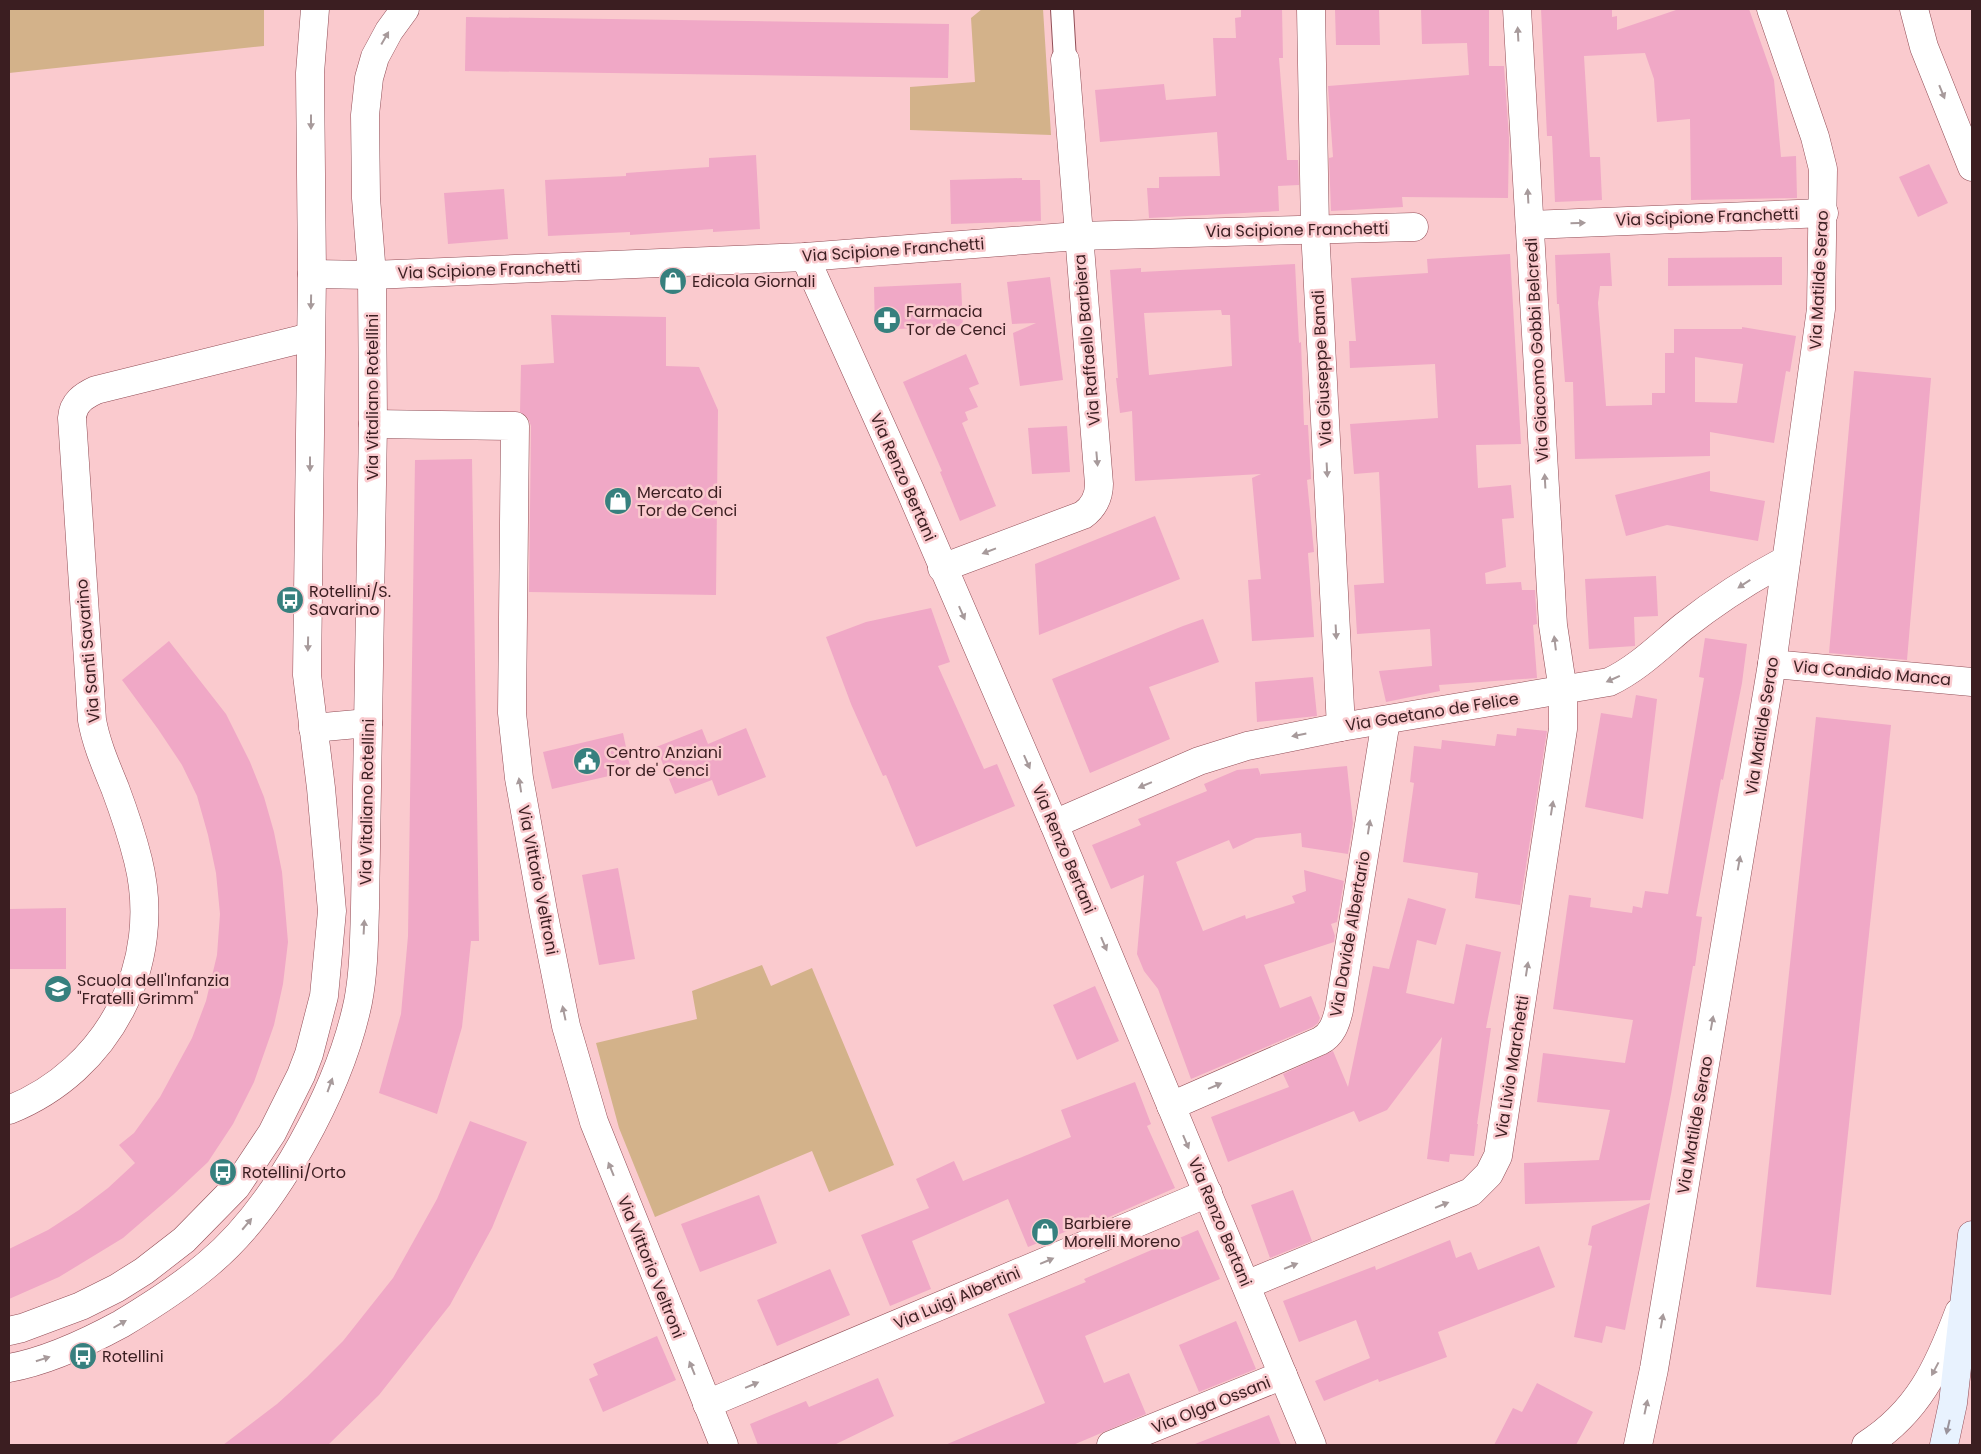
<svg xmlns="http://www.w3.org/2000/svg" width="1981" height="1454" viewBox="0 0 1981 1454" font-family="Poppins,sans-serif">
<rect width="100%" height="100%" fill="#facace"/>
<g fill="#d3b28a">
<path d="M9,9H264V46L9,73Z"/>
<path d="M982,9H1043L1051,135L910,130V87L975,82L971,18Z"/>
<path d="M762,965L771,986L812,968L894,1165L829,1192L812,1151L655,1217L619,1128L596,1043L697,1019L692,991Z"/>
</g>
<g fill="#f0a8c6" fill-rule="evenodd">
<path d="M1241,9H1282L1283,58H1279L1287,160H1298L1299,185L1278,186L1279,211L1149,218L1147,188H1159V177L1220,176L1217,132L1100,142L1095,90L1164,84L1166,100L1216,96L1213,38H1236L1235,18L1241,17Z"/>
<path d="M1335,9H1379L1380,45H1336Z"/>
<path d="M1421,9H1489V66H1504L1509,138L1508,198L1402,197L1403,207L1331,211L1329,158L1333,157L1328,86L1469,75L1467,43L1422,44Z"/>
<path d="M1541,9H1612V17L1617,16V30L1679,9H1749L1774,80L1781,157L1796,156L1797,198L1691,200L1690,119L1657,122L1654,79L1645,53L1584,56L1590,157H1600L1602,200L1555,202L1552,136H1547Z"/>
<path d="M466,17L949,24L948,78L465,71Z"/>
<path d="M756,155L760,229L713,232V229L630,235V232L548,236L545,180L626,176V173L709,167V158Z"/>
<path d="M1929,164L1948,203L1918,217L1899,177Z"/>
<path d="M1022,178V180H1040L1041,221L951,224L950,180Z"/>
<path d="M504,189L508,239L448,244L444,193Z"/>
<path d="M1610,253L1612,286H1600L1598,303L1606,406L1652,405V393H1665V353H1674V329H1742V327L1796,336L1790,372L1786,371L1774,443L1710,432V456L1575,459L1573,382H1565L1559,304H1557L1555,255ZM1695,357L1743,364L1737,403L1695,402Z"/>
<path d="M1510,254L1521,444L1476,445L1478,488L1511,485L1514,518L1502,519L1506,567L1485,573L1486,584L1521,582L1522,590H1535L1537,624L1533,625L1537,678L1439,685L1440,691L1386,702L1379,671L1432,666L1430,629L1357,634L1354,585L1384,583L1379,472L1354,474L1350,424L1438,418L1435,364L1350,368L1349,341H1356L1351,278L1428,273L1427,259Z"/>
<path d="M1782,257V285L1668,286V258Z"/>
<path d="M1295,264L1299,343L1301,342L1304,425H1308L1311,479L1307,480L1314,552L1308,553L1314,637L1252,641L1248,580L1261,579L1252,478L1261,474L1135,481L1132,411L1120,413L1116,378H1118L1110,270L1141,268V272ZM1221,310L1222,315H1230L1232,366L1149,375L1144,313Z"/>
<path d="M1050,277L1063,380L1020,386L1013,333L1036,323L1012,324L1007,282Z"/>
<path d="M961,283L963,326L875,330L874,287Z"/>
<path d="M551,315L666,317V366L699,367L718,410L716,595L529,592L531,426L528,418L520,412L521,365L554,363Z"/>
<path d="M966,354L979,384L969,388L978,407L965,412L968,420L962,423L996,506L960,521L940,472L942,471L903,382Z"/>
<path d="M1854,371L1931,378L1907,660L1829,653Z"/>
<path d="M1067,426L1070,472L1032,474L1028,428Z"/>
<path d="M472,459L479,941H471L462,1027L437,1114L379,1093L401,1014L408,936L415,460Z"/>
<path d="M1710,471V491L1765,501L1758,541L1667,525L1626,536L1615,495Z"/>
<path d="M1155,516L1180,579L1039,635L1035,564Z"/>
<path d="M1656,576L1658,616L1634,617L1635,646L1589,649L1585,579Z"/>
<path d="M931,608L950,662L938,666L984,769L997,764L1015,806L916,847L886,775L883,776L851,704L826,637L866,622Z"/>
<path d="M1203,619L1219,662L1149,687L1170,739L1090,773L1052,679L1183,626Z"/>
<path d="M1705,638L1747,644L1742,683L1723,780L1721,779L1696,916L1702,917L1695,966H1693L1671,1094L1650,1200L1525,1204L1524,1163L1599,1160L1610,1110L1537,1102L1543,1053L1625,1063L1633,1020L1553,1009L1569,895L1591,898L1590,907L1632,913L1633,906L1642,908L1645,891L1668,894L1704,678L1699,677Z"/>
<path d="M169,641L226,714L250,762L264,797L274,832L282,872L288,942L283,984L274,1025L254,1082L233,1124L208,1162L174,1194L123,1238L59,1277L9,1299V1249L48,1230L79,1210L108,1188L135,1163L119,1145L134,1133L160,1097L192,1038L206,1001L217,955L220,914L216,873L208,835L197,796L182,765L158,729L122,680Z"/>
<path d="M1313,677L1317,716L1257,722L1255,682Z"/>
<path d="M1636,695L1657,699L1643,819L1585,807L1601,713L1632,718Z"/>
<path d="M1816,717L1891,725L1831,1295L1756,1287Z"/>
<path d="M746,728L766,777L718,796L712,780L675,794L656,747L702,729L708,744Z"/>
<path d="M1517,728L1547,731L1520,905L1475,898L1478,873L1403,862L1414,783L1410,782L1414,746L1441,749L1442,740L1495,746L1497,734L1516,736Z"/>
<path d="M623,733L631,771L552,789L543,752Z"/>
<path d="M1347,766L1353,823L1348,854L1302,847L1301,833L1256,838L1233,849L1229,840L1176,862L1203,931L1245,915L1246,919L1295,903L1292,896L1306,891L1304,870L1344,881L1337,922L1331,924L1335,936L1334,942L1264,965L1280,1008L1311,996L1320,1018L1318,1023L1313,1027L1191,1079L1158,989L1144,971L1137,954L1144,875L1111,889L1092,845L1141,825L1138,819L1207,791L1204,784L1237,770L1258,768L1261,776V774Z"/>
<path d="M618,868L635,959L599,965L582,875Z"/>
<path d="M1408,898L1446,909L1436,945L1417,940L1406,993L1454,1004L1466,944L1501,952L1486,1028H1491L1477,1124H1478L1474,1156L1450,1154L1449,1162L1427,1159L1442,1037L1387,1110L1359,1122L1354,1111L1228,1162L1211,1117L1289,1087L1283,1074L1333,1051L1348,1087L1373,966L1389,969Z"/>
<path d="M66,908V969H9V909Z"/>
<path d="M1095,986L1119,1041L1077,1060L1053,1005Z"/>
<path d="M1135,1082L1151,1124L1147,1126L1175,1188L1100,1221L1099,1218L1028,1247L1008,1199L912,1241L931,1289L890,1306L861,1235L929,1208L916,1179L954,1161L963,1181L1071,1137L1061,1110Z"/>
<path d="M470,1121L527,1142L492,1228L450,1305L379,1395L328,1445H223L277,1404L307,1377L343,1341L393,1278L437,1199Z"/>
<path d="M1293,1190L1312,1241L1270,1258L1251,1205Z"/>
<path d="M759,1195L777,1243L700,1272L681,1224Z"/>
<path d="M1650,1203L1625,1330L1606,1326L1602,1343L1574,1337L1592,1246L1588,1245L1592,1226Z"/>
<path d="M1198,1230L1220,1279L1085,1336L1104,1383L1129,1373L1146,1414L1073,1445H945L1045,1403L1008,1314L1086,1282L1084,1279Z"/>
<path d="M1450,1240L1456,1258L1471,1252L1478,1270L1539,1246L1555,1287L1438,1332L1447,1357L1379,1382L1378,1379L1324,1401L1315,1381L1370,1358L1356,1320L1299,1342L1283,1301L1375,1266L1376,1270Z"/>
<path d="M830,1269L850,1315L777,1346L757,1300Z"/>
<path d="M1236,1321L1256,1369L1199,1392L1179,1345Z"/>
<path d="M657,1336L676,1380L603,1412L589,1379L598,1375L593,1364Z"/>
<path d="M878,1378L894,1416L834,1445H758L750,1424L806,1401L809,1407Z"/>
<path d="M1537,1383L1593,1412L1576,1445H1494L1513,1408L1522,1412Z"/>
<path d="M1269,1415L1281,1445H1195V1444Z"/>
</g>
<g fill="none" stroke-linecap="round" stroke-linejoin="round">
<g stroke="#914d56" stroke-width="24">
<path id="pedestrian" d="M1062,9L1065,60"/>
</g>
<g stroke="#914d56" stroke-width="29">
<g id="minor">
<path d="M1311,9L1315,229L1341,727"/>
<path d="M1530,225L1824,213"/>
<path d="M805,257L910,490L1054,824L1312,1445"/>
<path d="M312,274L372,275L805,257L1078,236L1414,227"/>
<path d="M373,424L515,426L512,713L519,778L543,911L566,1026L594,1122L724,1445"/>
<path d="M942,568L1083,515C1093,508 1099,497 1099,484L1065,60"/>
<path d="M1772,664L1972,682"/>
<path d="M313,728L368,723"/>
<path d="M1054,824L1199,761L1247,746L1341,727L1609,682C1637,669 1660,646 1683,627C1716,601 1750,579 1786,560"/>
<path d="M1171,1106L1320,1041C1332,1035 1336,1023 1339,1010L1386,720"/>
<path d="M9,1110C109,1070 164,964 138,860C132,836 124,812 115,788C106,766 96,743 92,720L72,418C73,403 83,396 96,390L310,337"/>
<path d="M1246,1285L1471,1192L1489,1174L1498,1156L1563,729V691L1553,625L1517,9"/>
<path d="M9,1331L22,1328L81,1306L117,1288L144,1271L184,1240L236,1187L272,1133L301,1075L309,1054L324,996L332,911L321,788L307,675L312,274L310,73L315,9"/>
<path d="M9,1368C48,1361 86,1343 121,1324C151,1306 181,1287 208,1264C276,1208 340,1088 358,1002C364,971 364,939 365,908L373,424L372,275L366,198L365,115L369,78L375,57L389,31L405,9"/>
<path d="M707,1404L1208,1193"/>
<path d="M1111,1445L1283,1375"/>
<path d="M1638,1445L1654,1369L1772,664L1821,309L1823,169L1815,137L1771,9"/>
</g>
</g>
<g stroke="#914d56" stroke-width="29">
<g id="tertiary">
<path d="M1914,9L1924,47L1972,167"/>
<path d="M1866,1445C1918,1412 1938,1368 1959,1312"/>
</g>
</g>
<g stroke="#914d56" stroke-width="29">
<path id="secondary" d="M1944,1445L1953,1403L1972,1235"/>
</g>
<use href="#pedestrian" stroke="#fff" stroke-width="22"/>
<use href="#minor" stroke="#fff" stroke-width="28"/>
<use href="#tertiary" stroke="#fff" stroke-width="28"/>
<use href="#secondary" stroke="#e8f2fe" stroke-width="28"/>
</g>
<defs><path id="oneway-solid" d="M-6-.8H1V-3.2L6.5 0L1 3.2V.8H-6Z" transform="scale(1.25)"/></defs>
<g fill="#a79a9b">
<use href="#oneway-solid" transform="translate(1518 34) rotate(-93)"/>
<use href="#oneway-solid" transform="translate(385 38) rotate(-60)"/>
<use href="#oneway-solid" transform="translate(1942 92) rotate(68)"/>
<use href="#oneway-solid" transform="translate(311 122) rotate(90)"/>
<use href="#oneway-solid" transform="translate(1528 196) rotate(-93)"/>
<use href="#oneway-solid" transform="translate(1578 223) rotate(-2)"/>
<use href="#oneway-solid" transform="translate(311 302) rotate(91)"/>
<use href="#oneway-solid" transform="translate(1097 459) rotate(85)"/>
<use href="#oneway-solid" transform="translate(310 464) rotate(90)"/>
<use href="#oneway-solid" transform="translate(1327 470) rotate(87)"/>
<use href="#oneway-solid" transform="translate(1545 481) rotate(-93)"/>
<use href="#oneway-solid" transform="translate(989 551) rotate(159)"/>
<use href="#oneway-solid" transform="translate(1744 584) rotate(147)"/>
<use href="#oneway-solid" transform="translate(962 613) rotate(66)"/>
<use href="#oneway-solid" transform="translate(1336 632) rotate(87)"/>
<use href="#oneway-solid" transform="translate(1555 643) rotate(-97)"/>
<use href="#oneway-solid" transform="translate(308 644) rotate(91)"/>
<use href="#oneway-solid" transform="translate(1613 679) rotate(156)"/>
<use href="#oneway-solid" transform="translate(1299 735) rotate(169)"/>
<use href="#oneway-solid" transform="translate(1027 762) rotate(66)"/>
<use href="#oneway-solid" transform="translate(520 785) rotate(-99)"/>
<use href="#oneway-solid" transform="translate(1145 785) rotate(157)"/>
<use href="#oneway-solid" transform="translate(1552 808) rotate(-81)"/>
<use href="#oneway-solid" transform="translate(1369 827) rotate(-81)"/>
<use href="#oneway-solid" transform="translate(1739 863) rotate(-80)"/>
<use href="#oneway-solid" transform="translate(364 927) rotate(-87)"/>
<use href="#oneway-solid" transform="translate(1104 944) rotate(67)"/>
<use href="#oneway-solid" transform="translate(1527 969) rotate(-81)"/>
<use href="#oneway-solid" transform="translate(564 1013) rotate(-102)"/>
<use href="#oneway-solid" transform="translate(1712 1023) rotate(-80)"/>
<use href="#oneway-solid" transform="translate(330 1085) rotate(-70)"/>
<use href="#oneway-solid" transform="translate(1215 1086) rotate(-23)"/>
<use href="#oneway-solid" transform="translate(1186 1142) rotate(67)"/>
<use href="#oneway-solid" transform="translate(611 1169) rotate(-112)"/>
<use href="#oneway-solid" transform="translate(1442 1205) rotate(-22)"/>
<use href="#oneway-solid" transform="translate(247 1224) rotate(-50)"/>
<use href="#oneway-solid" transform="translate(1047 1261) rotate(-23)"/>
<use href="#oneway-solid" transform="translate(1291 1266) rotate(-22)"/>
<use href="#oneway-solid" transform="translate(1662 1321) rotate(-80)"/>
<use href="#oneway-solid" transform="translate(120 1324) rotate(-30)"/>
<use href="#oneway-solid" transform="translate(43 1359) rotate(-18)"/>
<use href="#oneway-solid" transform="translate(692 1368) rotate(-112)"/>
<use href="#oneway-solid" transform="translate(1935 1369) rotate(118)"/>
<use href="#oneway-solid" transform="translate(752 1385) rotate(-23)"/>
<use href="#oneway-solid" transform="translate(1646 1407) rotate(-78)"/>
</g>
<use fill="#9a939b" href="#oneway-solid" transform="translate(1948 1427) rotate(103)"/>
<defs>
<g id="shop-disc" transform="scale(1.4375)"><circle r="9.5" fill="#37807e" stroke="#facace"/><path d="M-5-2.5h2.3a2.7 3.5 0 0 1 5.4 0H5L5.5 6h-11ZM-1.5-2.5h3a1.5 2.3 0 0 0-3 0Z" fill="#fff"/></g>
<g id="pharmacy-disc" transform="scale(1.4375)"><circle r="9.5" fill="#37807e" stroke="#facace"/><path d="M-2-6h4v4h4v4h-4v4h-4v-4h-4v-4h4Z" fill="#fff"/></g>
<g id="bus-disc" transform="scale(1.4375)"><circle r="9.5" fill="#37807e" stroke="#facace"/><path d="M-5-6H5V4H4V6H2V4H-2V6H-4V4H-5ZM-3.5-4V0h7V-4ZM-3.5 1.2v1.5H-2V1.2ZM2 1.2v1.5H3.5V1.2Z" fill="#fff"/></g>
<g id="civic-disc" transform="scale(1.4375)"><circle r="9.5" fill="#37807e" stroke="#facace"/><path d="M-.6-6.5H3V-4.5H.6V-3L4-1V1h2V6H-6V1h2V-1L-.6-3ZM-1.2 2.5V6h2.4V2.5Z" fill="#fff"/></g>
<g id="school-disc" transform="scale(1.4375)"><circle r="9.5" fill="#37807e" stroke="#facace"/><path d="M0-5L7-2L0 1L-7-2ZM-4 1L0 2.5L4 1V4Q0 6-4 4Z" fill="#fff"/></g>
</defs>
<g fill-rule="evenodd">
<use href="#shop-disc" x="673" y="281"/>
<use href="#pharmacy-disc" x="887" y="320"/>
<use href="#shop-disc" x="618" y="501"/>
<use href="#bus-disc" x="290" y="600"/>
<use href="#civic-disc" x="587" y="761"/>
<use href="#school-disc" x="58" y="989"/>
<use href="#bus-disc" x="223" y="1172"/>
<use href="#shop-disc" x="1045" y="1232"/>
<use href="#bus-disc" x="83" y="1356"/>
</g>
<g text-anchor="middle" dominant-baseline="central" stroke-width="5" stroke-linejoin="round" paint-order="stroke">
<g font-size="16" fill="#3b1e21" stroke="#facace">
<text transform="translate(1707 217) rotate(-2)">Via Scipione Franchetti</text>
<text transform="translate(1297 230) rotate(-1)">Via Scipione Franchetti</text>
<text transform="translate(893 250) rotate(-4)">Via Scipione Franchetti</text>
<text transform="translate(489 270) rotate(-2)">Via Scipione Franchetti</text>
<text transform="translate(1819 280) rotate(-87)">Via Matilde Serao</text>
<text transform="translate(1087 340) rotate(-95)">Via Raffaello Barbiera</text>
<text transform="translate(1537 350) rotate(-93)">Via Giacomo Gobbi Belcredi</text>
<text transform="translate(1322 368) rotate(-93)">Via Giuseppe Bandi</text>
<text transform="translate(372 397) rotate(-90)">Via Vitaliano Rotellini</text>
<text transform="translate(903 477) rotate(66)">Via Renzo Bertani</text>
<text transform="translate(88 651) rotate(-95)">Via Santi Savarino</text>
<text transform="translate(1872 673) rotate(5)">Via Candido Manca</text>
<text transform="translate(1432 712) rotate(-9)">Via Gaetano de Felice</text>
<text transform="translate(1762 726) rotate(-81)">Via Matilde Serao</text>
<text transform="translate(367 802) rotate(-89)">Via Vitaliano Rotellini</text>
<text transform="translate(1064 849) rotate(67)">Via Renzo Bertani</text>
<text transform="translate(538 880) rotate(79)">Via Vittorio Veltroni</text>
<text transform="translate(1350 934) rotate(-80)">Via Davide Albertario</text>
<text transform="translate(1512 1067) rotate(-81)">Via Livio Marchetti</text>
<text transform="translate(1695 1125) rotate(-80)">Via Matilde Serao</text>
<text transform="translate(1220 1222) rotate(67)">Via Renzo Bertani</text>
<text transform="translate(651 1267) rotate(68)">Via Vittorio Veltroni</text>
<text transform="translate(957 1298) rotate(-23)">Via Luigi Albertini</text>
<text transform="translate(1211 1405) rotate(-22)">Via Olga Ossani</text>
</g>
<g font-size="16" fill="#3b1e21" stroke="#facace" text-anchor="start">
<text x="692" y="281">Edicola Giornali</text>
<text x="906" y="311">Farmacia<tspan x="906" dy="18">Tor de Cenci</tspan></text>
<text x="637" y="492">Mercato di<tspan x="637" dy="18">Tor de Cenci</tspan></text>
<text x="309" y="591">Rotellini/S.<tspan x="309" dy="18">Savarino</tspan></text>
<text x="606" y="752">Centro Anziani<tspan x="606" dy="18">Tor de' Cenci</tspan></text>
<text x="77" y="980">Scuola dell'Infanzia<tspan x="77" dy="18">"Fratelli Grimm"</tspan></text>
<text x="242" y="1172">Rotellini/Orto</text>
<text x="1064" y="1223">Barbiere<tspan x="1064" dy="18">Morelli Moreno</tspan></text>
<text x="102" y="1356">Rotellini</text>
</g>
</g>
<rect width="1981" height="1454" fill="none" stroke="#3b1e21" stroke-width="20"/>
</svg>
